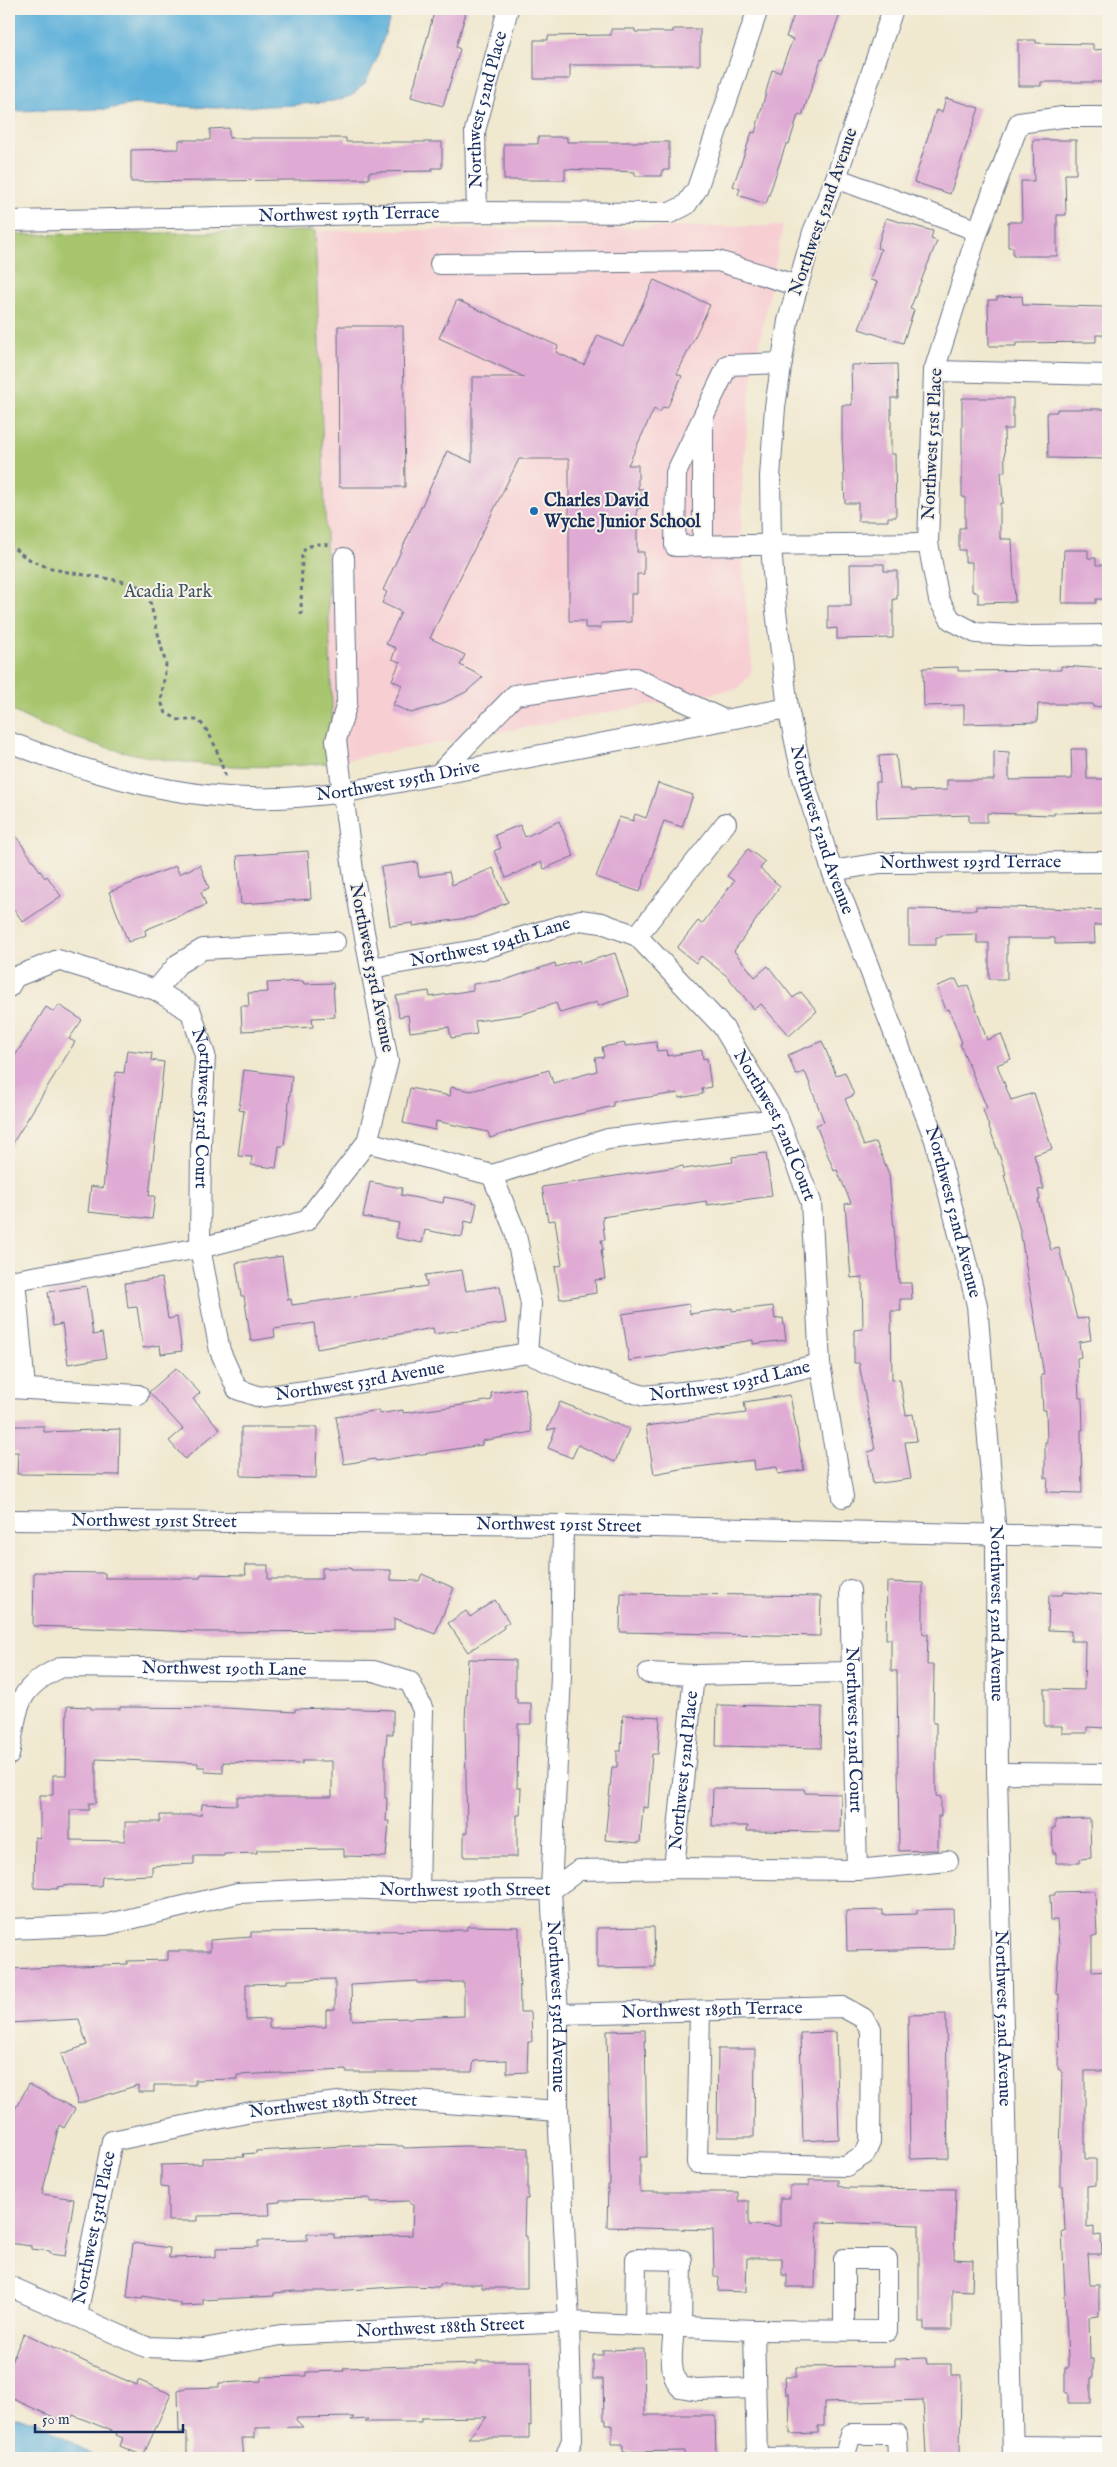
<svg xmlns="http://www.w3.org/2000/svg" width="1117" height="2467" viewBox="0 0 1117 2467" font-family="'IM FELL English',serif">
<rect width="100%" height="100%" fill="#f7f3e8"/>
<filter id="ink" filterUnits="userSpaceOnUse"><feTurbulence type="fractalNoise" baseFrequency=".02" numOctaves="2"/><feDisplacementMap in="SourceGraphic" scale="10" xChannelSelector="R" yChannelSelector="G"/><feConvolveMatrix kernelMatrix="1 2 1 2 8 2 1 2 1" color-interpolation-filters="sRGB"/></filter>
<filter id="wash" filterUnits="userSpaceOnUse"><feTurbulence type="fractalNoise" baseFrequency=".0096" numOctaves="4" result="noise"/><feDisplacementMap in="SourceGraphic" scale="20" xChannelSelector="R" yChannelSelector="G"/><feGaussianBlur stdDeviation="1.12" result="paint"/><feColorMatrix in="noise" values="0 0 0 0 0 0 0 0 0 0 0 0 0 0 0 0 0 1.4 0 .05"/><feComposite in="paint" operator="in"/></filter>
<g filter="url(#wash)">
<rect width="100%" height="100%" fill="#f0e8cf"/>
<path fill="#f7cfd3" d="M783,226L750,391L743,473L741,549L752,667L749,677L737,689L334,762L315,231Z"/>
<path fill="#a6c56c" stroke="#607a65" d="M315,231L334,762C228,775 104,761 9,709V245L14,235Z"/>
<g fill="#5fb1da" stroke="#3d709c">
<path d="M9,9H393L376,61L365,83L351,96L333,101L293,105L215,108L134,104L108,109L9,111Z"/>
<path d="M9,2417L38,2421L97,2458H9Z"/>
</g>
<g id="blocks">
<g fill="#dfabd4" fill-rule="evenodd">
<path d="M435,9H467L456,47L460,49L443,106L411,97Z"/>
<path d="M796,9H842L823,60L821,59L802,116L798,115L789,144H786L766,204L738,195L740,189L733,186L752,132L755,133L772,70L780,72L793,39L786,37Z"/>
<path d="M611,29H635V32H673V29H700V65H570V79H534V40H548V36L611,35Z"/>
<path d="M1018,40H1036V43L1093,44V50L1108,49V82H1041V86H1018Z"/>
<path d="M946,98L979,108L950,194L914,182L936,110L942,112Z"/>
<path d="M229,128V138H346V142H442V168H432V171L369,172V179L131,182V150L179,149V140H210V129Z"/>
<path d="M538,137H567V142H669V170H662V176H635V172L565,169V180H504V144H538Z"/>
<path d="M1033,140H1076V174H1065L1066,215H1057V256H1013V247H1008V222H1022L1021,181H1034Z"/>
<path d="M886,218L933,231L931,239L937,241L910,309L914,310L903,343L859,329L877,282L870,280L881,249L877,248Z"/>
<path d="M654,280L710,305L677,374L682,376L667,408L663,407L660,412L654,409L628,465H638V489H643L642,508H637V552H644V574H637V594H631V622L601,623V628H585V621H569V459H519L430,638L465,655L460,665L483,677L466,692L439,705L411,713L393,705L402,685L392,680L400,662L392,659L396,648L386,644L401,612L382,603L387,592L383,590L447,451L472,462V377H524L439,338L457,300L558,346L556,352L584,365L598,335L623,346Z"/>
<path d="M1022,296L1023,305L1104,307V335H1096V342L1016,343V346H989L988,300H997V297Z"/>
<path d="M338,326H403L405,487H339Z"/>
<path d="M897,364L898,398H891V454H895L896,517H888V521H858V503H845L842,439V405H852L851,365Z"/>
<path d="M962,398H1013V429H1004L1005,472H1001L1003,503H1000V539H1012L1015,602L978,603V593L972,591V562H965V550H959V528H965V497H962Z"/>
<path d="M1057,409H1108V459L1048,458L1047,412H1057Z"/>
<path d="M1064,550H1088V558H1096V565H1108V599H1096V603H1062Z"/>
<path d="M850,564H884V571H897V599H893V638L837,639V628L828,629V606H851Z"/>
<path d="M1061,666L1108,669V706L1093,707V704H1038L1037,722L964,724V705L924,706L923,668L958,667V671L1061,670Z"/>
<path d="M1071,749H1086L1087,779H1108V812L1054,813V815L987,813V822H969V815L877,818L876,782H880L879,756L896,755L900,789H910V791L947,790V780H994V751L1009,752V780L1072,779Z"/>
<path d="M658,783L693,795L682,827L664,821L640,892L596,877L619,817L633,821L635,814L646,818Z"/>
<path d="M559,821L574,856L544,869L541,862L506,878L494,851L501,848L495,835L520,825L525,837Z"/>
<path d="M9,826L45,878L47,876L61,896L23,922L9,902Z"/>
<path d="M748,849L765,862L760,869L780,886L734,951L755,977L768,966L793,998L801,992L817,1011L789,1036L761,1004L754,1009L727,976L701,956L696,963L677,948L698,921L702,924L734,881L727,876Z"/>
<path d="M308,851L311,899L241,904L237,856Z"/>
<path d="M417,862L419,877L449,872L452,885L493,868L508,902L474,917L413,926V923L390,926L381,867Z"/>
<path d="M200,865L209,888L201,892L206,905L145,930L146,935L128,942L109,892L176,866L179,874Z"/>
<path d="M976,906L1108,910V925H1094L1095,943L1055,944V938H1007V979H989V943H977V934L941,935V937H936V945H909V909L976,910Z"/>
<path d="M615,953L629,996L598,1006L597,1002L560,1013L556,1003L520,1015L475,1021L477,1034L451,1038L449,1027L410,1032L408,1015L399,1017L396,996L429,991L430,997L473,990V984L505,980L555,963L556,967L579,960L580,964Z"/>
<path d="M956,979L960,988L968,985L987,1040L1001,1034L1011,1059L997,1065L1011,1100L1034,1093L1052,1149L1034,1155L1044,1189L1038,1190L1040,1199L1038,1200L1051,1250L1059,1248L1077,1319L1088,1318L1091,1340L1079,1342L1081,1357L1077,1358L1079,1398H1082L1083,1430H1081L1082,1493L1047,1492L1048,1478H1045V1442H1047L1046,1410H1043L1041,1375H1044L1020,1230L1004,1175L1006,1174L983,1110L987,1108L960,1044L962,1043L949,1009L946,1010L937,986Z"/>
<path d="M303,981L304,984L333,983L335,1017L312,1018L313,1027L242,1031L241,1006H249L248,993L268,992L267,983Z"/>
<path d="M59,1005L82,1020L69,1039L75,1042L9,1149V1065L46,1007L54,1012Z"/>
<path d="M822,1041L836,1075L845,1072L854,1095L845,1099L864,1146L876,1142L889,1174L899,1283H911L912,1299H900L901,1311H891L892,1380L900,1379L906,1415L913,1414L917,1441L905,1442L911,1479L873,1484L868,1452L875,1450L859,1363H854V1330L863,1329L862,1277L851,1278L845,1204L851,1203L837,1170L834,1171L816,1125L824,1122L806,1074L804,1072L796,1075L788,1055Z"/>
<path d="M656,1042L657,1051L667,1050L668,1056L702,1050L703,1059L707,1058L711,1087L702,1089L703,1094L679,1098L678,1093L613,1102V1106L521,1128L490,1138L488,1132L436,1121L435,1130L403,1123L410,1088L450,1096L451,1087L471,1091L549,1070L553,1083L597,1071L595,1058L604,1057L602,1047L625,1043V1046Z"/>
<path d="M127,1050L152,1053L151,1060L164,1062L149,1196H155L152,1219L88,1212L91,1186L103,1188L116,1072L124,1073Z"/>
<path d="M244,1070L292,1076L284,1146H279L276,1168L251,1165L252,1157L238,1156L244,1111L239,1110Z"/>
<path d="M766,1153L772,1196L707,1205L706,1201L602,1217L605,1240H601L603,1250H601L605,1279L595,1280L596,1293L560,1299L555,1267L562,1265L558,1240L555,1220L548,1221L542,1187L683,1166L684,1169L733,1162L732,1157Z"/>
<path d="M370,1182L402,1188L401,1195L443,1203L444,1197L477,1203L473,1223L465,1221L462,1237L425,1230L422,1243L396,1238L399,1223L363,1217Z"/>
<path d="M282,1256L288,1300L291,1299L292,1305L427,1286L425,1275L462,1270L466,1291L500,1286L506,1323L434,1334L433,1328L317,1349L314,1323L274,1329L275,1337L251,1341L244,1296H241L236,1263Z"/>
<path d="M162,1278L168,1319L177,1317L182,1351L161,1354L160,1345L143,1348L137,1307L128,1308L125,1283Z"/>
<path d="M86,1286L93,1335L102,1333L106,1358L68,1364L62,1324L53,1326L48,1292Z"/>
<path d="M689,1304L690,1314L732,1308V1311L773,1306L775,1319L783,1318L786,1340L753,1344V1340L629,1361L622,1314Z"/>
<path d="M176,1368L200,1393L193,1399L220,1429L185,1459L169,1441L183,1429L149,1392Z"/>
<path d="M524,1388L532,1432L482,1441V1445L376,1461L375,1459L344,1464L336,1417L379,1410V1414L403,1410V1413L450,1407L492,1400L491,1393Z"/>
<path d="M790,1395L804,1470L778,1474L777,1467L755,1470L754,1460L680,1469L654,1474L646,1426L746,1413L744,1402Z"/>
<path d="M560,1402L629,1429L615,1462L578,1445L572,1458L548,1448L556,1428L547,1430Z"/>
<path d="M10,1426H44V1432L120,1429L119,1475L17,1474L18,1452H9Z"/>
<path d="M241,1427H317L316,1478L241,1476Z"/>
<path d="M245,1565H268V1579H322V1568H351V1570H391V1580L419,1581L422,1574L454,1588L435,1634L394,1618V1630L382,1631L202,1632L33,1626L34,1572L105,1573V1578H200L201,1574L246,1575Z"/>
<path d="M887,1582L923,1583V1634H928L927,1665H934L933,1723H936V1796L941,1797V1816H938V1850L899,1851L897,1671H891V1639H886Z"/>
<path d="M1063,1592L1105,1595V1615H1108V1689H1106L1105,1728L1087,1727V1733H1062V1726H1044V1689L1084,1690L1085,1641H1071V1631L1048,1630L1049,1595H1062Z"/>
<path d="M621,1593L821,1596L820,1636L620,1632Z"/>
<path d="M495,1600L509,1622L503,1626L504,1628L468,1652L448,1623L466,1611L470,1617Z"/>
<path d="M468,1659L515,1660V1698H517V1703H531V1724H518L517,1788H521L520,1815H517V1857H464V1833H467L465,1721Z"/>
<path d="M717,1705L822,1707L821,1748L716,1746Z"/>
<path d="M67,1706L91,1707V1709H120V1707L226,1708L295,1712V1709L328,1708L393,1710V1734H387L385,1757V1798H387L386,1821H389L386,1857L344,1856V1849L257,1850V1853L224,1854V1856H194V1864L152,1866V1875L102,1877L101,1886L70,1885L57,1887L58,1889L34,1888L35,1837L40,1838V1795H53V1775H66ZM96,1759L198,1763V1767H205V1772L223,1773V1762L302,1764V1761H332V1797H237V1805L202,1804L201,1815H160V1822H125V1841L70,1840V1810H89V1803H96Z"/>
<path d="M623,1715L660,1717L658,1754H652L648,1808L643,1807L640,1843L605,1840L612,1767H617V1751H621Z"/>
<path d="M713,1788L804,1789L805,1793L841,1794L840,1832L747,1831L748,1826H712Z"/>
<path d="M1090,1819L1091,1858L1080,1859V1863H1056V1853H1053L1052,1828H1055V1820Z"/>
<path d="M1095,1891L1097,1936H1092V1972L1108,1971V2071H1085V2159H1096V2185L1087,2186V2227L1094,2226V2236L1101,2235L1102,2254H1088L1090,2285H1099V2316L1089,2317L1090,2359H1093V2378H1091V2403H1068V2393H1065V2368H1068V2360L1062,2231H1065L1063,2186H1060V2160L1062,2071L1058,2069L1059,1994H1056L1059,1946L1057,1920H1051L1050,1895H1055V1892Z"/>
<path d="M953,1909L954,1949L847,1951L846,1911L883,1910V1915L917,1914V1910Z"/>
<path d="M467,1926L519,1927L520,2012H531L532,2042H528L527,2072L507,2073V2060L474,2061L472,2072H346V2070L237,2075V2079L195,2080V2085H154V2092H138V2085L78,2104L61,2054L87,2045L79,2019L9,2023V1969L127,1964V1961L168,1960V1951H210V1940L251,1937V1932L467,1930ZM335,1979V2009L326,2010V2027L269,2028V2019L246,2020V1984L287,1983V1980ZM417,1981V1983L464,1982V2016L352,2020L351,1985Z"/>
<path d="M654,1927L655,1967L597,1968V1928Z"/>
<path d="M946,2014L948,2158L910,2159L908,2015Z"/>
<path d="M645,2030L647,2157H640V2192H738V2201H749V2225L780,2226V2198H790V2186H809V2180H838V2186L846,2188L956,2189L954,2259L973,2260L972,2291L952,2290V2330H924V2322H919V2225L817,2222L815,2287H787V2275H782V2258H747L746,2292L718,2291L719,2277H714L713,2230L607,2227L608,2185H610L607,2031Z"/>
<path d="M836,2032L839,2139L803,2141L800,2033Z"/>
<path d="M718,2049H755L754,2137H717Z"/>
<path d="M29,2084L75,2109L64,2128L59,2125L42,2194L74,2199L65,2256L50,2254V2251L31,2249V2246L9,2243V2120Z"/>
<path d="M362,2145L403,2146L404,2148L466,2146L528,2148V2199H525L524,2236H527V2288H482V2284H440V2287L407,2286L335,2291H294L274,2293V2296L203,2300V2305L180,2306V2303L143,2296L142,2299L127,2297L133,2243L170,2248L169,2258L216,2257V2248L258,2247V2241L307,2240V2234H334V2238L412,2235L413,2204H410V2201L370,2202V2198L280,2200V2202L269,2203L270,2215L197,2216V2221H168V2188L161,2187V2165L202,2164V2158L244,2157L243,2154L256,2153V2151Z"/>
<path d="M24,2333L109,2373L137,2385L138,2380L171,2394L143,2456L120,2446L123,2438L116,2435L117,2433L73,2415L68,2424L9,2397V2367Z"/>
<path d="M644,2349L645,2415H715L716,2457L684,2458V2451L623,2452V2444H612V2425H606V2420H604L603,2379H593V2355H603V2350Z"/>
<path d="M926,2358L927,2364H951V2375H961L960,2453H956V2458H928V2454H926L923,2400L824,2403V2426H818V2433L790,2434L789,2394H786L785,2377H796V2367L895,2366V2359Z"/>
<path d="M477,2361H530L531,2426L529,2425V2438H468L487,2417L421,2418V2422H365L368,2419L351,2420L354,2417L297,2418L296,2420L303,2427L255,2428V2438H242L244,2458H187V2432H179L178,2390L186,2388L219,2387V2383L261,2381V2377L306,2376V2372L344,2371L343,2368L477,2364Z"/>
</g>
</g>
</g>
<g filter="url(#ink)">
<use href="#blocks" fill-opacity="0" stroke="#667086" stroke-width="1"/>
<g fill="none" stroke-linecap="round" stroke-linejoin="round">
<g stroke="#667086" stroke-width="22">
<g id="minor">
<path id="s1" d="M893,9L836,178L813,232L788,321L775,407L770,477L771,545L776,611L788,708L802,774L832,871L935,1140L977,1305L996,1536L997,1773L1013,2458"/>
<path d="M1108,117H1063L1019,123L978,231L934,371L928,543L939,600L951,620L976,633L1028,636L1108,635"/>
<path d="M836,178L978,231"/>
<path id="s2" d="M477,212L475,131L508,9"/>
<path id="s3" d="M9,221L477,212L670,213L686,205L697,189L758,9"/>
<path d="M440,264L718,261L798,286"/>
<path d="M782,363L728,365L676,473L675,546L928,543"/>
<path d="M934,371L1108,375"/>
<path d="M703,422V546"/>
<path id="s4" d="M9,742C93,775 184,801 276,798C298,798 320,794 341,793L788,708"/>
<path d="M438,775L515,695L635,678L724,720"/>
<path id="s5" d="M832,871L880,863L1108,862"/>
<path d="M637,936L726,823"/>
<path id="s6" d="M371,968L482,949L580,920L602,923L637,936L723,1027L778,1119L811,1202L820,1364L843,1497"/>
<path id="s7" d="M9,987L15,977L58,960L156,990L191,1012L205,1055L201,1144L200,1248L220,1351L237,1389L260,1397L329,1388L527,1353"/>
<path d="M156,990L178,964L203,949L335,942"/>
<path d="M367,1142L492,1175L515,1231L531,1304L527,1353"/>
<path d="M492,1175L608,1139L778,1119"/>
<path d="M9,1279L15,1280L200,1248L306,1221L367,1142L388,1061L354,878L336,740L347,703L344,558"/>
<path d="M15,1280L25,1388"/>
<path id="s8" d="M527,1353L576,1374L644,1396L720,1388L820,1364"/>
<path d="M9,1388L138,1395"/>
<path id="s9" d="M9,1520L563,1525L1108,1537"/>
<path id="s10" d="M563,1525L561,1675L551,1890L558,2014V2111L569,2322L572,2440L565,2458"/>
<path id="s11" d="M850,1590L857,1870"/>
<path d="M648,1673L694,1675L852,1672"/>
<path id="s12" d="M9,1755C18,1709 14,1688 62,1667L374,1671L410,1682L423,1710L419,1891"/>
<path d="M997,1773L1108,1774"/>
<path id="s13" d="M674,1868L694,1675"/>
<path id="s14" d="M9,1929L105,1925L238,1893L344,1888L419,1891L551,1890L579,1870L674,1868L857,1870L948,1861"/>
<path id="s15" d="M558,2014L843,2007L863,2018L871,2029L870,2142L865,2154L846,2166L697,2163L700,2011"/>
<path id="s16" d="M9,2286L146,2347L203,2349L281,2335L569,2322L754,2330L887,2331V2259H844V2330"/>
<path id="s17" d="M77,2315L112,2141L251,2112L374,2098L558,2111"/>
<path d="M635,2325L636,2259L682,2260L681,2327"/>
<path d="M674,2326C673,2346 667,2371 680,2387L697,2390L755,2388"/>
<path d="M754,2330L757,2458"/>
<path d="M1013,2446L1108,2447"/>
<path d="M757,2458L843,2457"/>
<path d="M844,2458L851,2434H897L898,2458"/>
</g>
</g>
<g stroke="#667086" stroke-width="3" stroke-dasharray="4 4" stroke-linecap="butt">
<path d="M9,543C44,582 103,569 147,590L166,665L161,702L166,713L179,720H198C214,735 219,758 226,778"/>
<path d="M301,615L302,554L306,547L317,544L331,545"/>
</g>
<use href="#minor" stroke="#fff" stroke-width="20"/>
</g>
</g>
<circle fill="#1f6fb2" stroke="#f7f3e8" stroke-width="2" cx="534" cy="511" r="5"/>
<g text-anchor="middle" dominant-baseline="central" stroke-width="4" stroke-linejoin="round" paint-order="stroke">
<g font-size="18" fill="#1b2f5e" stroke="#f7f3e8">
<text stroke="none"><textPath href="#s2" startOffset="104">Northwest 52nd Place</textPath></text>
<text transform="translate(824 212) rotate(-71)">Northwest 52nd Avenue</text>
<text stroke="none"><textPath href="#s3" startOffset="340">Northwest 195th Terrace</textPath></text>
<text transform="translate(933 444) rotate(-87)">Northwest 51st Place</text>
<text stroke="none"><textPath href="#s4" startOffset="398">Northwest 195th Drive</textPath></text>
<text stroke="none"><textPath href="#s1" startOffset="845">Northwest 52nd Avenue</textPath></text>
<text stroke="none"><textPath href="#s5" startOffset="139">Northwest 193rd Terrace</textPath></text>
<text stroke="none"><textPath href="#s6" startOffset="122">Northwest 194th Lane</textPath></text>
<text transform="translate(371 968) rotate(79)">Northwest 53rd Avenue</text>
<text stroke="none"><textPath href="#s7" startOffset="300">Northwest 53rd Court</textPath></text>
<text stroke="none"><textPath href="#s6" startOffset="511">Northwest 52nd Court</textPath></text>
<text stroke="none"><textPath href="#s1" startOffset="1250">Northwest 52nd Avenue</textPath></text>
<text stroke="none"><textPath href="#s8" startOffset="212">Northwest 193rd Lane</textPath></text>
<text stroke="none"><textPath href="#s7" startOffset="712">Northwest 53rd Avenue</textPath></text>
<text stroke="none"><textPath href="#s9" startOffset="145">Northwest 191st Street</textPath></text>
<text stroke="none"><textPath href="#s9" startOffset="550">Northwest 191st Street</textPath></text>
<text stroke="none"><textPath href="#s1" startOffset="1655">Northwest 52nd Avenue</textPath></text>
<text stroke="none"><textPath href="#s12" startOffset="272">Northwest 190th Lane</textPath></text>
<text stroke="none"><textPath href="#s11" startOffset="140">Northwest 52nd Court</textPath></text>
<text stroke="none"><textPath href="#s13" startOffset="98">Northwest 52nd Place</textPath></text>
<text stroke="none"><textPath href="#s14" startOffset="460">Northwest 190th Street</textPath></text>
<text stroke="none"><textPath href="#s10" startOffset="482">Northwest 53rd Avenue</textPath></text>
<text stroke="none"><textPath href="#s15" startOffset="154">Northwest 189th Terrace</textPath></text>
<text stroke="none"><textPath href="#s1" startOffset="2060">Northwest 52nd Avenue</textPath></text>
<text stroke="none"><textPath href="#s17" startOffset="402">Northwest 189th Street</textPath></text>
<text stroke="none"><textPath href="#s17" startOffset="89">Northwest 53rd Place</textPath></text>
<text stroke="none"><textPath href="#s16" startOffset="446">Northwest 188th Street</textPath></text>
</g>
<g font-size="18" font-weight="bold" fill="#1b2f5e" stroke="#f7f3e8" text-anchor="start">
<text x="544" y="501">Charles David<tspan x="544" dy="21">Wyche Junior School</tspan></text>
</g>
<g font-size="18" fill="#3e5462" stroke="#f7f3e8">
<text x="168" y="592">Acadia Park</text>
</g>
</g>
<rect width="1117" height="2467" fill="none" stroke="#f7f3e8" stroke-width="30"/>
<path d="M35 2424v8h148v-8" fill="none" stroke="#1b2f5e" stroke-width="2.5"/>
<text x="42" y="2424" font-size="15" fill="#1b2f5e" stroke="#f7f3e8" stroke-width="4" paint-order="stroke">50 m</text>
</svg>
